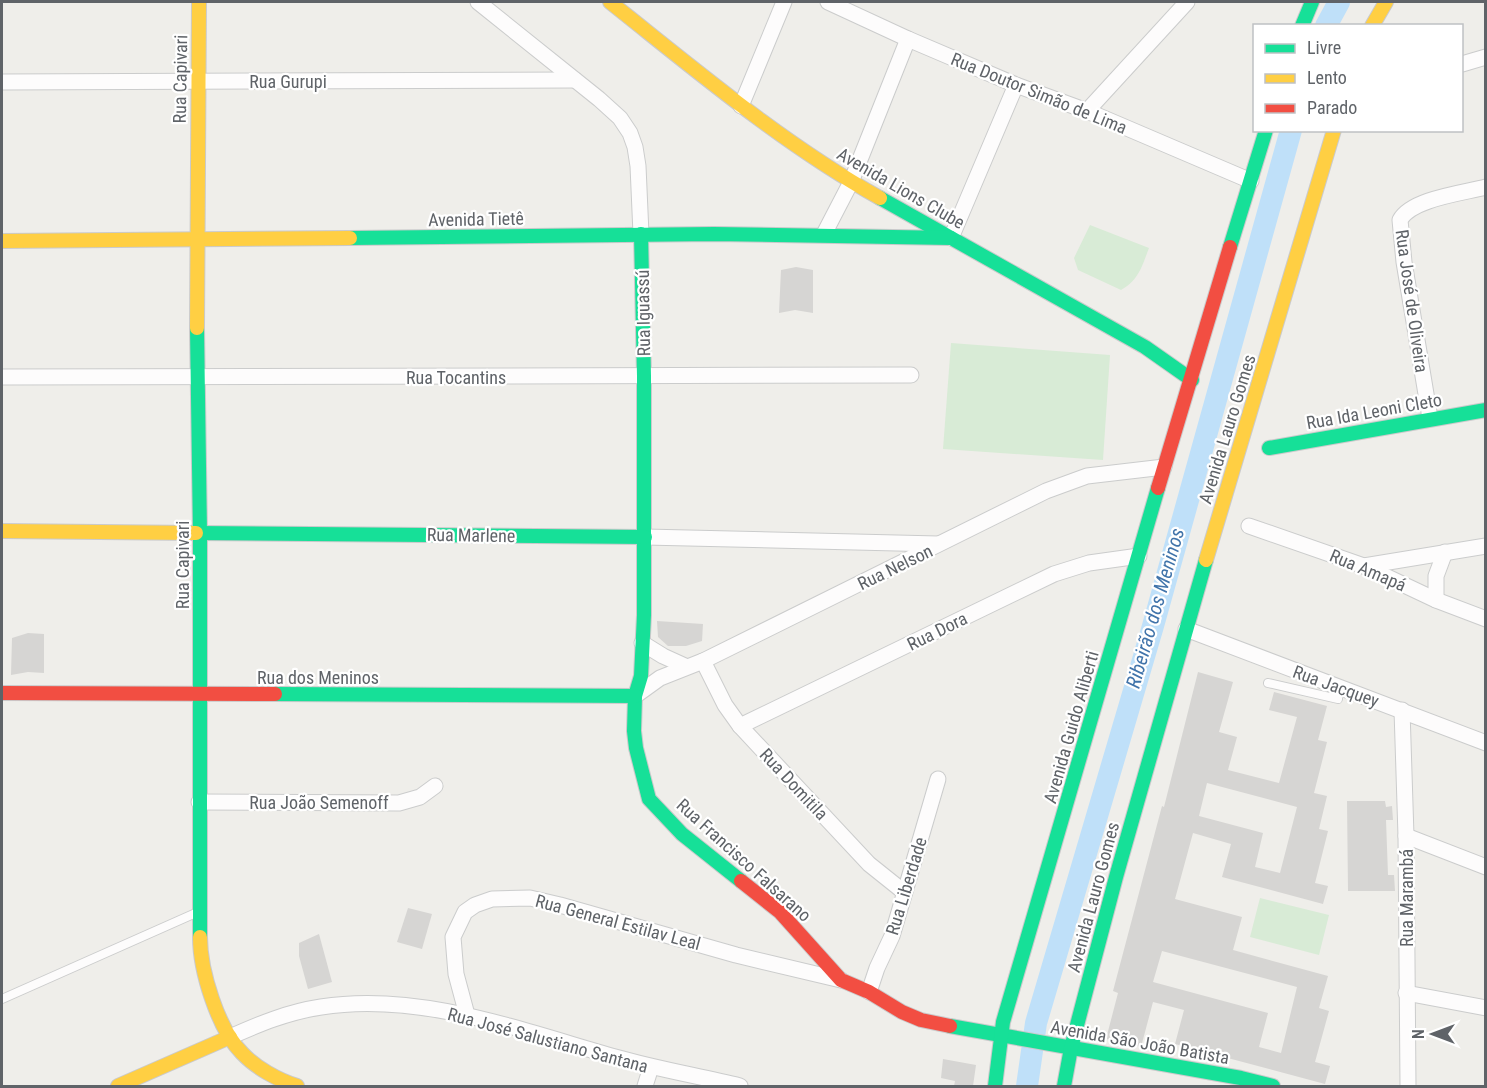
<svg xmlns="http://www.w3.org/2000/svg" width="1487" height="1088" viewBox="0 0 1487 1088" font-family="'Roboto Condensed',sans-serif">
<rect width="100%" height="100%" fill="#efeeea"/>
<g fill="#d8ebd6">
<path d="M1090,225L1149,248C1142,266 1139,280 1121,290L1078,270L1074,258Z"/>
<path d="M951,343L1110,355L1103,460L943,449Z"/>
<path d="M1260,898L1329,915L1319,955L1250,937Z"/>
</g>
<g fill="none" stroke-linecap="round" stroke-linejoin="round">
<g stroke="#bfe0f9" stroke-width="22">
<path d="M1326,26L1339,2"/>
<path d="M1027,1086L1036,1023L1153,626L1291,130"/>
</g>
</g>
<g fill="#d6d5d3" fill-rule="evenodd">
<path d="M796,267L813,270V313L795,310L779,313L781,270Z"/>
<path d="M657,621L703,624L702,641L686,646H668L658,637Z"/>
<path d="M28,633L44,634V673L28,672L11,675L12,638Z"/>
<path d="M1198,672L1233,682L1219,732L1237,737L1228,770L1279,783L1297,717L1269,710L1274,692L1327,706L1318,740L1327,742L1314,793L1327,796L1319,829L1328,831L1315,883L1328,886L1323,904L1222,877L1231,844L1193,833L1175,899L1242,917L1233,950L1328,976L1319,1008L1329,1011L1315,1062L1330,1066L1325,1084L1175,1044L1184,1010L1153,1002L1141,1047L1106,1039L1118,993L1113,991L1162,806L1164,807ZM1207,783L1297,807L1280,873L1255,867L1263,833L1199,816ZM1162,951L1297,987L1281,1053L1259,1047L1268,1013L1153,982Z"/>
<path d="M1347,801H1385L1386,807L1392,806L1393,820H1386L1388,875H1394L1395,891H1348Z"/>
<path d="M408,908L432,914L422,949L397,942Z"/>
<path d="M319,934L332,982L308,989L299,956V943Z"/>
<path d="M943,1059L976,1065L973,1086H954L955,1081L941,1078Z"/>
</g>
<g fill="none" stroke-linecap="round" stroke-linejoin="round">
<g stroke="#cbcccc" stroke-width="10">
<g id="lane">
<path d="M1268,683L1338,699"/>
<path d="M2,999L198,912"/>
</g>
</g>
<g stroke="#cbcccc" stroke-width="17">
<g id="street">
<path d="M478,2L599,99L620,118L630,133L635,147L638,166L641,234"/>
<path d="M828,2L908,39L1016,85L1087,111L1251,181"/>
<path d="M1462,64L1486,57"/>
<path d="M2,82L575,80"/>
<path d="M741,106L784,2"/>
<path d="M1087,111L1187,2"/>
<path d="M824,234L851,182L908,39"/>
<path d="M951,238L1016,85"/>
<path d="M2,377L911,375"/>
<path d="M1430,418L1404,262L1400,220C1411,199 1463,193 1486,187"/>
<path d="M1249,526L1364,566L1436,600L1486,619"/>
<path d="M645,537L938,544"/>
<path d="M1364,566L1486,546"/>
<path d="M1436,600V576L1445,552"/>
<path d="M1186,629L1486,743"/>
<path d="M642,643L663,656L685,666"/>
<path d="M703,661L725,705L740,726L869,864L904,892"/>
<path d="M635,696L660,678L703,661L1046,491L1087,476L1164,467"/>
<path d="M1402,710L1406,836L1408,1086"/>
<path d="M740,726L1054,574L1089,563L1139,556"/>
<path d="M199,802L399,803L420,797L435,786"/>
<path d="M1406,836L1486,867"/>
<path d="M869,992L877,968L892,936L938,779"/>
<path d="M1406,993L1486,1008"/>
<path d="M467,1015L456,974L453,937L465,912L475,905L492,899L530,898L560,905L736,955L841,980"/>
<path d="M230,1037C259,1024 288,1012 321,1007C418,991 523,1031 615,1057C657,1069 699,1076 740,1086"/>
<path d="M645,1086L651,1067"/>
</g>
</g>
<g stroke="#cacacb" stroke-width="16">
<g id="fast">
<path d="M1302,26L1312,2"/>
<path d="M880,198L1145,347L1192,380"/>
<path d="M641,234L644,376V615L641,676L635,696L634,731L636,748L649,799L682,834L741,881"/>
<path d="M350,238L714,234L951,238"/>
<path d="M1230,247L1266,130"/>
<path d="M197,328L200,534V937"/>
<path d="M1269,448L1486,410"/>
<path d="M196,533L645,537"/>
<path d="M275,694L635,696"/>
<path d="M950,1026L1241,1078L1273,1086"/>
<path d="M995,1086L1003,1022L1158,488"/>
<path d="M1064,1086L1071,1048L1116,877L1206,560"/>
</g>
</g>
<g stroke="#cacacb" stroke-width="16">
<g id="slow">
<path d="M610,2C697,71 783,144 880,198"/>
<path d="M1372,26L1386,2"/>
<path d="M2,241L350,238"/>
<path d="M197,328L199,2"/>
<path d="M2,531L196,533"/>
<path d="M1206,560L1334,130"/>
<path d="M200,937C200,971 218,1029 242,1053C256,1068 278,1080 297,1086"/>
<path d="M118,1086L230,1037"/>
</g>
</g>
<g stroke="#cacacb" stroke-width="16">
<g id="jam">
<path d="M1158,488L1230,247"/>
<path d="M2,693L275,694"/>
<path d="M741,881L780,912L841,980L869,992L902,1012L921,1020L950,1026"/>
</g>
</g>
<use href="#lane" stroke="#fdfcfc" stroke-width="8"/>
<use href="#street" stroke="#fdfcfc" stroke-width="15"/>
<use href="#fast" stroke="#16e098" stroke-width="14"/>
<use href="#slow" stroke="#ffcf43" stroke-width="14"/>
<use href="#jam" stroke="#f24e42" stroke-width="14"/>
</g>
<g text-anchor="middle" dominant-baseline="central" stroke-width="4.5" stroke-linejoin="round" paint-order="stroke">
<g font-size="18" fill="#5f6368" stroke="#fff">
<text transform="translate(180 79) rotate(-89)">Rua Capivari</text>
<text x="288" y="81">Rua Gurupi</text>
<text transform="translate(1039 93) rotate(22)">Rua Doutor Simão de Lima</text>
<text transform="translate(901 188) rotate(30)">Avenida Lions Clube</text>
<text transform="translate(476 219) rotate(-1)">Avenida Tietê</text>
<text transform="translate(1412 301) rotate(82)">Rua José de Oliveira</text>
<text transform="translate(643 313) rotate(-91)">Rua Iguassú</text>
<text x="456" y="377">Rua Tocantins</text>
<text transform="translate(1374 411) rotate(-10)">Rua Ida Leoni Cleto</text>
<text transform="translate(1227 429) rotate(-73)">Avenida Lauro Gomes</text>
<text transform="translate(471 535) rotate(1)">Rua Marlene</text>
<text transform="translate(182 565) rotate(-90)">Rua Capivari</text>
<text transform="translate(895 567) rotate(-26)">Rua Nelson</text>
<text transform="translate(1368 570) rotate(23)">Rua Amapá</text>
<text transform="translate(937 631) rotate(-26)">Rua Dora</text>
<text x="318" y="677">Rua dos Meninos</text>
<text transform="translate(1336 686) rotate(20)">Rua Jacquey</text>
<text transform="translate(1071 727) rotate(-74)">Avenida Guido Aliberti</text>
<text transform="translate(794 784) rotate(47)">Rua Domitila</text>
<text x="319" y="802">Rua João Semenoff</text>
<text transform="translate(744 860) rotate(42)">Rua Francisco Falsarano</text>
<text transform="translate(906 886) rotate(-73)">Rua Liberdade</text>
<text transform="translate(1093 897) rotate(-75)">Avenida Lauro Gomes</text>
<text transform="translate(1406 898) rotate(-90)">Rua Marambá</text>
<text transform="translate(618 922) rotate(15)">Rua General Estilav Leal</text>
<text transform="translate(548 1040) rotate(15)">Rua José Salustiano Santana</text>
<text transform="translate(1140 1042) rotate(10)">Avenida São João Batista</text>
</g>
<g font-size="20" font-style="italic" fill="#4174aa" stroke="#fff">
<text transform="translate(1155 608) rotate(-74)">Ribeirão dos Meninos</text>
</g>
</g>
<rect width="1487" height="1088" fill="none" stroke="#5f6368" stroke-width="6"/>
<rect x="1253" y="24" width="210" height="108" fill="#ffffff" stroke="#bfc1c3" stroke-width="1.5"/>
<rect x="1265" y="44" width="30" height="9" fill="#16e098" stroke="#bfc1c3" stroke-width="1.5"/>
<text x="1307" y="54" font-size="18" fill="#5f6368">Livre</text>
<rect x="1265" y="74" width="30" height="9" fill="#ffcf43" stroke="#bfc1c3" stroke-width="1.5"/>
<text x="1307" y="84" font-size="18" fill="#5f6368">Lento</text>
<rect x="1265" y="104" width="30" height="9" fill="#f24e42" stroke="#bfc1c3" stroke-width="1.5"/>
<text x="1307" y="114" font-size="18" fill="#5f6368">Parado</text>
<g transform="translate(1433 1034) rotate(270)" stroke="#ffffff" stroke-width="4.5" paint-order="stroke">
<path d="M0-4.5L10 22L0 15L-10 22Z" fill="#5f6368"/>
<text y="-9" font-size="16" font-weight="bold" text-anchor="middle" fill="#5f6368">N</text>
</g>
</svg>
